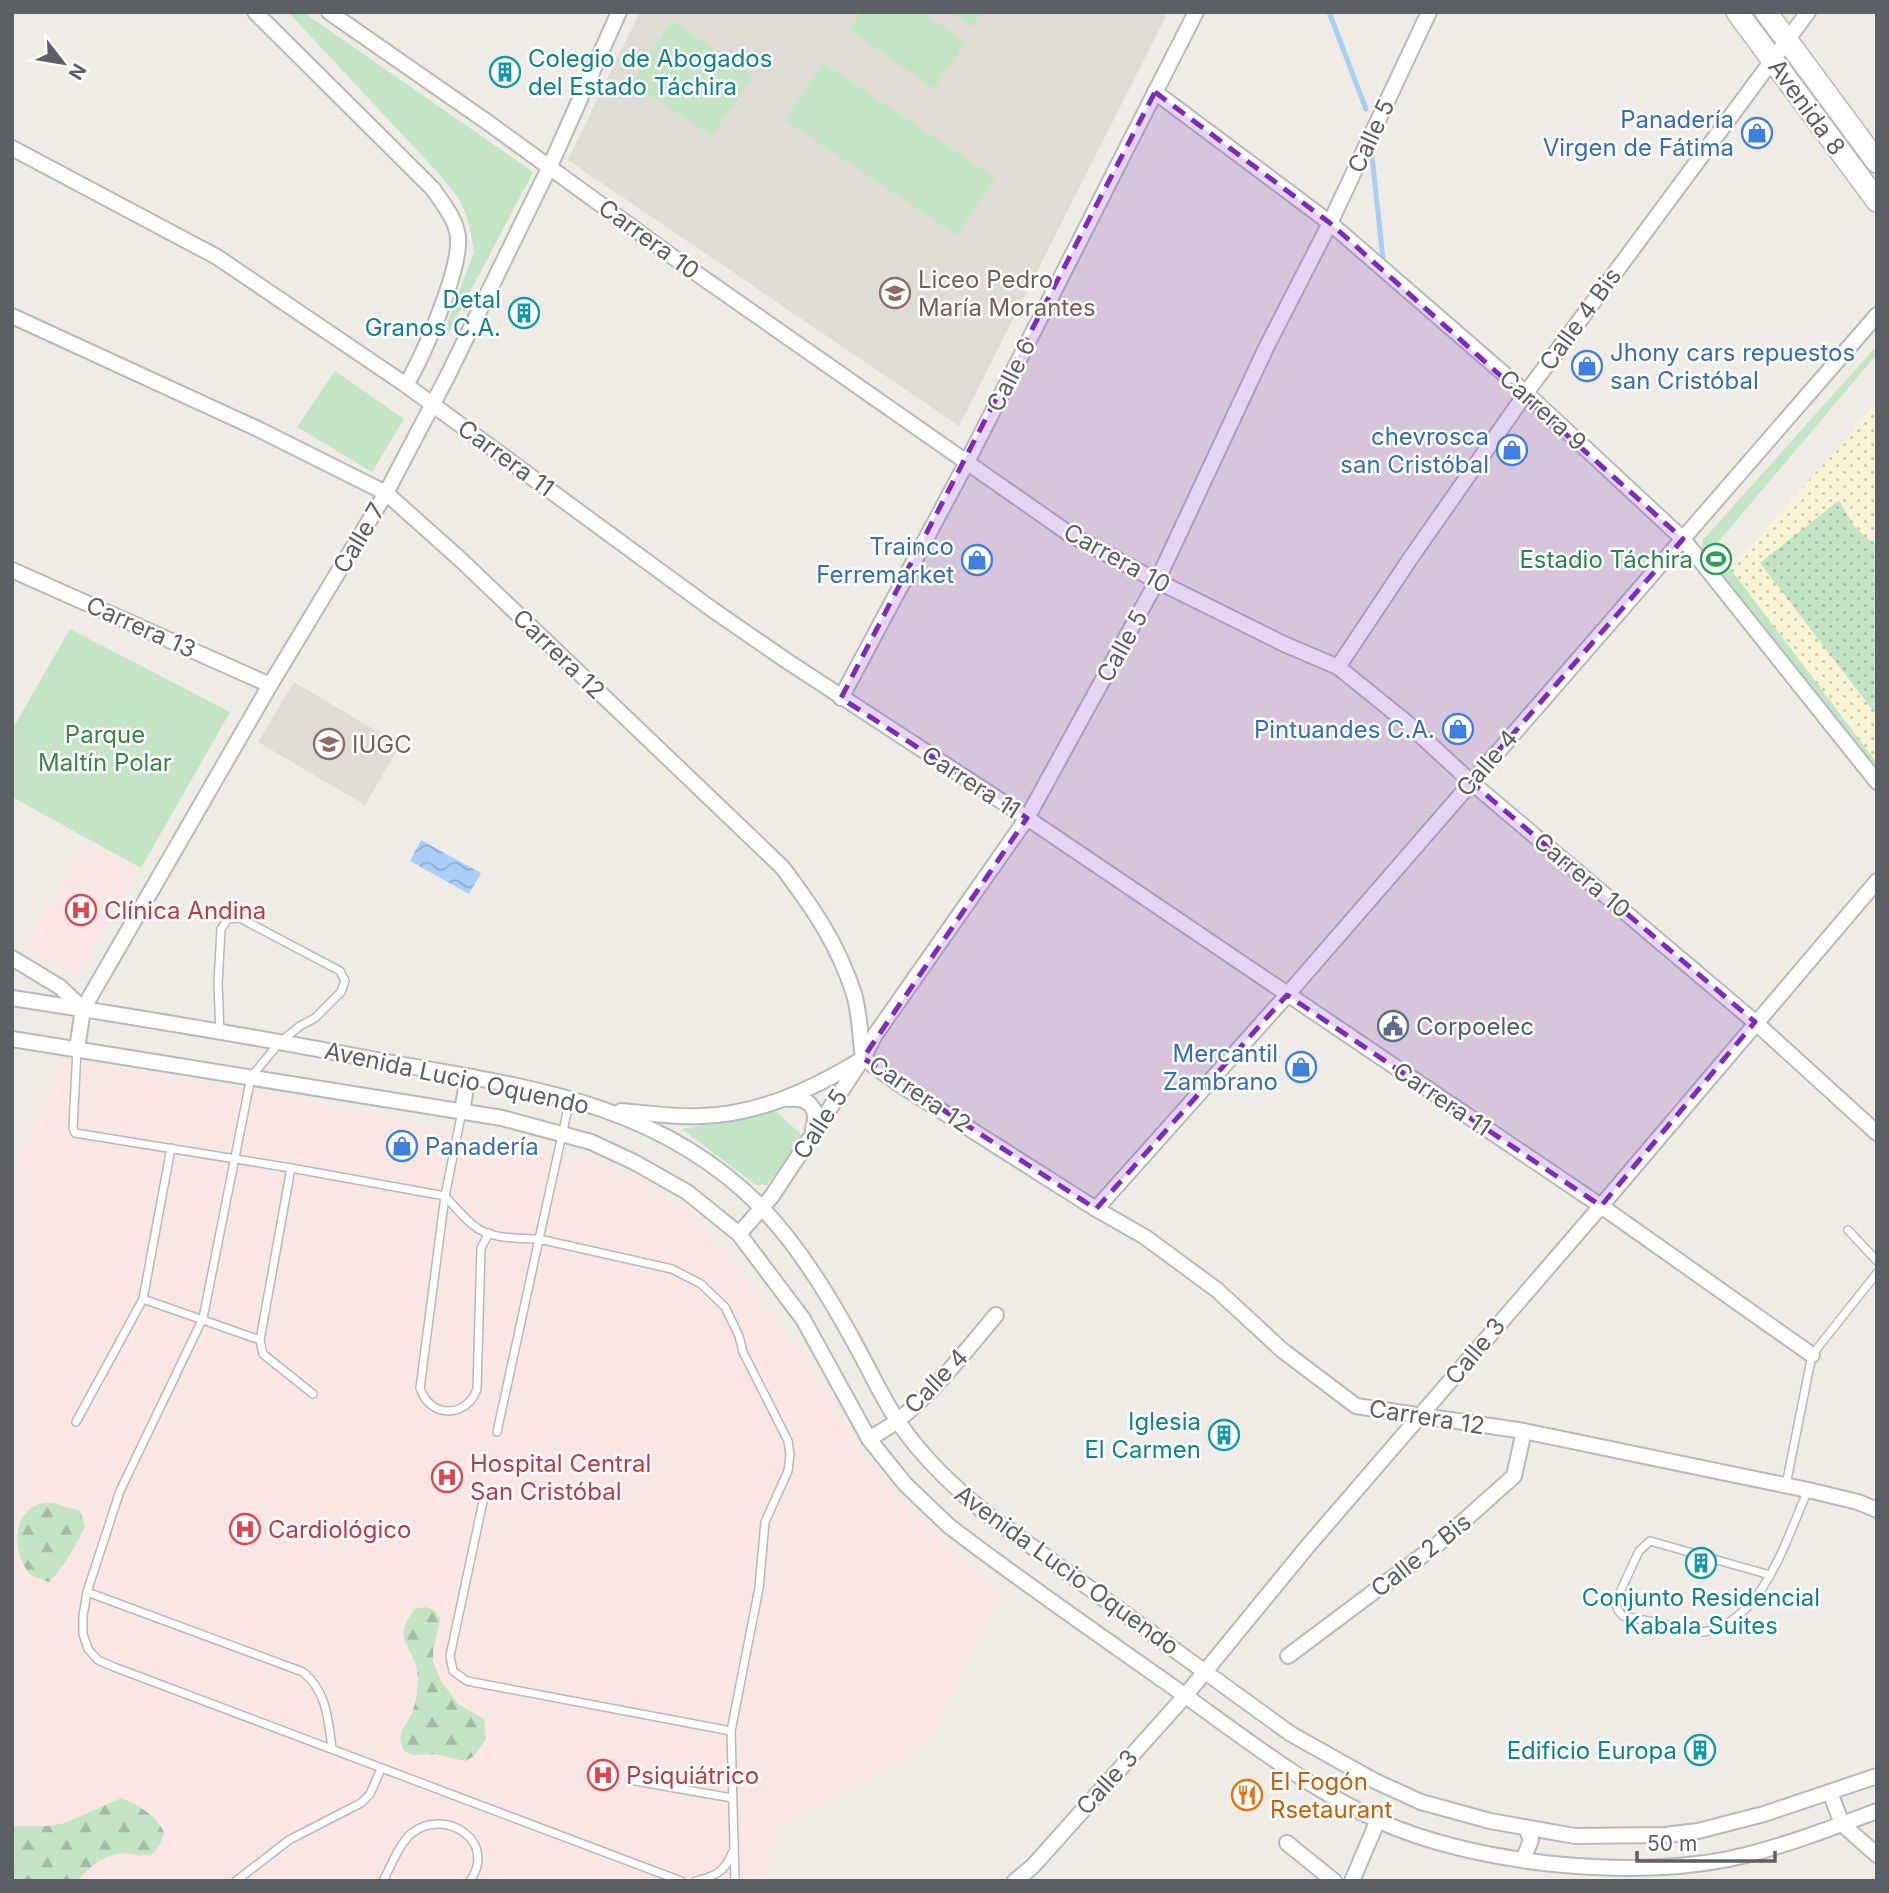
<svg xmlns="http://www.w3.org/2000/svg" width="1889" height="1893" viewBox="0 0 1889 1893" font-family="Inter,sans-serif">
<defs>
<pattern id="grass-dots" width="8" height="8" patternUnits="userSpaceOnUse" patternTransform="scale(1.75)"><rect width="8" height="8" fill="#c3e4c5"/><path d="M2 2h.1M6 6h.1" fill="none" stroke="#a2bca4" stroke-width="1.8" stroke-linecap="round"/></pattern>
<pattern id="forest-firs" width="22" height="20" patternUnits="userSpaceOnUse" patternTransform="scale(1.75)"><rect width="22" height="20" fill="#c3e4c5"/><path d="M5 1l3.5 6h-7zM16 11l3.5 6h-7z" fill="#a2bca4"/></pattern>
<pattern id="sand-dots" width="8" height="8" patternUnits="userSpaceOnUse" patternTransform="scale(1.75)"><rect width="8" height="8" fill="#f8f3d5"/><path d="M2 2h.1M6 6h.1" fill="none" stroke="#ccc8b0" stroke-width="1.8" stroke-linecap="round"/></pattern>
<pattern id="water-waves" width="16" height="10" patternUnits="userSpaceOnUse" patternTransform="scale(1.75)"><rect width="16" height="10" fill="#a9cff9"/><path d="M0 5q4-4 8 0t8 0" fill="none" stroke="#8dabcd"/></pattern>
</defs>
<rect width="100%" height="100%" fill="#eeece4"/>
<g fill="#dedcd3">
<path d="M640,12H1168L959,426L568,160Z"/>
<path d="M294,682L400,745L365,805L258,742Z"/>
</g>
<g fill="#fae6e2">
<path d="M83,842L136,872L77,977L26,947Z"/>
<path d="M65,1058L315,1102L584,1160L631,1175L665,1196L706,1228L803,1354L861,1452L902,1502L1001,1593L928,1744L778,1828L775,1855L766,1881H12V1171Z"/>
</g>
<path fill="url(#grass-dots)" d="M1839,500L1854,526L1877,546V716L1759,563Z"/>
<g fill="url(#forest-firs)">
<path d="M53,1503L80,1511L85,1526C78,1542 61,1571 49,1582C41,1580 30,1576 26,1569C14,1549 12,1516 37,1505C41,1503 48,1503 53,1503Z"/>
<path d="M425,1607L434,1610L440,1619L433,1651V1662L441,1681L458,1704L484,1719L486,1739L474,1756L465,1761L435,1754L413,1755L404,1751C394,1729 409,1727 414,1707C417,1699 418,1688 418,1679C418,1645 388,1644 415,1609Z"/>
<path d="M121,1798C139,1806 155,1814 164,1832C154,1871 138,1848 113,1855C97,1859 88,1870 77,1881H12V1826H50L65,1823Z"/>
</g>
<path fill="url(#sand-dots)" d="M1877,403V546L1854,526L1839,500L1760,563L1877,716V763L1730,570Z"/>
<g fill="#c3e4c5">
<path d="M288,12H303L533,172L448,334L444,332L474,252L469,224L460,200L441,176Z"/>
<path d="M861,12H921L965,42L934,88L849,30Z"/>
<path d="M950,12H982L971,27Z"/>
<path d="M672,21L753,76L712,136L631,82Z"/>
<path d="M823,63L995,178L957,235L785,120Z"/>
<path d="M1873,350H1877V354L1714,547L1877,763V768L1702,549L1703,540Z"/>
<path d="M335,371L404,419L372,472L297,427Z"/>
<path d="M70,629L230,712L141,868L12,797V730Z"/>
<path d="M775,1111L804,1137L767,1185H756L682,1129Z"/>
</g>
<path fill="url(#water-waves)" d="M421,840L481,873L469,894L410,861Z"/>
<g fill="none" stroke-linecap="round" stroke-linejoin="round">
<g stroke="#a9cff9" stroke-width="5">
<path d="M1329,12L1366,109"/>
<path d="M1371,147L1383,259"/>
</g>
<g stroke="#b7b9bd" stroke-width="10">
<g id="lane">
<path d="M220,1033L218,983L221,929L228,919L240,918L340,971L345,981L341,992L315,1018L300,1026L280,1042L251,1077L203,1318L120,1491L87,1592L83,1616V1634L88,1649L98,1660L114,1667L681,1881"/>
<path d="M77,1049L73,1128L75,1133L291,1168L445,1196L462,1111"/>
<path d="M291,1168L260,1340L263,1354L313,1394"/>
<path d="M445,1196L420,1388C430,1419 467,1418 477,1389L481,1248L489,1233"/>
<path d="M445,1196C454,1206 463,1217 473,1225C490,1240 518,1238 539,1239L570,1099"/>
<path d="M1848,1230L1877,1261"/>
<path d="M143,1299L260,1340"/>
<path d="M76,1422L143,1299L171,1148"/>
<path d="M497,1432L539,1239L672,1269L701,1284L725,1307L739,1336L743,1352L788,1441L790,1455L788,1471L765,1522L759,1588L731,1731L735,1881"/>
<path d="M1786,1485L1812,1355L1877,1273"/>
<path d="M485,1492L450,1656L453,1671L467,1681L731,1731"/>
<path d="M1770,1575L1650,1541L1639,1551L1615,1603L1618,1610L1623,1616L1704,1632C1763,1622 1787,1537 1808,1490"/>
<path d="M87,1592L303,1672C327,1692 328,1719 332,1748"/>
<path d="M630,1780L732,1798"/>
<path d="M236,1881L289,1840L361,1803L370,1794L381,1769"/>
<path d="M383,1881C391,1866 399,1844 412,1833C446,1807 498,1842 470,1881"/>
<path d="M696,1881C715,1876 725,1872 732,1853"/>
</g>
</g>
<g stroke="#b7b9bd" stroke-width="18">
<g id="street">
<path d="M255,12L433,189C443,204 456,219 458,237C461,270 423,356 406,385"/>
<path d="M329,12L490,124L673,257L1071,535L1157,581L1284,644L1338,667L1406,722L1471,782L1755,1022L1877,1133"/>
<path d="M1155,92L1330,223L1526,393L1683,539L1877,782"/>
<path d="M12,148L217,257L406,385L713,610L787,661L1027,818L1601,1206L1812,1355"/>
<path d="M12,316L260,430L386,493L461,560L782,867C813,908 838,944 854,994C860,1014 860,1037 863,1058L899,1084L1096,1209L1145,1237L1217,1290L1282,1350L1356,1406L1524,1431L1808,1490L1858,1502L1877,1510"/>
<path d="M12,570L270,685"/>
<path d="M1338,667L1410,559L1526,393L1808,12"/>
<path d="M841,698L967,462L1196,12"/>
<path d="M12,958L60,987L83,1009"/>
<path d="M12,998C128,1016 245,1035 360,1057C506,1085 649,1094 760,1206C800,1247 832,1301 859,1351C872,1375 884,1401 899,1423C923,1458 952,1485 984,1512L1291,1734L1375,1781L1421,1802L1490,1821L1575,1836L1665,1835L1698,1831L1764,1814L1877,1776"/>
<path d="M12,1039L502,1118L591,1142L634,1162L687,1192L739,1234L803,1319L869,1439L905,1484L949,1526C1022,1582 1098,1634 1173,1687C1239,1734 1303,1785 1377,1820C1474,1865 1642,1882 1746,1855C1790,1844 1834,1827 1877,1811"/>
<path d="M77,1049L83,1009L270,685L386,493L447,377L550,166L619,12"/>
<path d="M789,1099C809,1097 820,1109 813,1129"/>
<path d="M462,1111L468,1077"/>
<path d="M621,1111C648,1113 676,1118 702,1116C759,1114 811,1090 859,1061"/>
<path d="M1096,1209L1287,995L1877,315"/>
<path d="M739,1234L772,1196L863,1058L875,1035L1027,818L1157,581L1266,348L1330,223L1429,12"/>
<path d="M869,1439C878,1433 888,1428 897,1421C933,1393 966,1351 996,1315"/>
<path d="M1288,1656L1439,1543L1514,1476L1524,1431"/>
<path d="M1830,1792L1842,1824L1877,1855"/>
<path d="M1287,1843L1334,1881"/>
<path d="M1523,1860L1531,1840L1526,1828"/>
<path d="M1015,1881L1033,1866L1185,1696L1307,1547L1601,1206L1877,881"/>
<path d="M1352,1881L1378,1820"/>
</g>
</g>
<g stroke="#b8babf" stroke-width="24">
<g id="secondary">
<path d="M1737,12L1877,201"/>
<path d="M1766,12L1877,162"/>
</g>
</g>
<use href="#lane" stroke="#fff" stroke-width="7"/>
<use href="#street" stroke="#fff" stroke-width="14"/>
<use href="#secondary" stroke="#fff" stroke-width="21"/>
</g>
<path fill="#7b2cbf" fill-opacity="0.2" stroke="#7b2cbf" stroke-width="5" stroke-dasharray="14 9" stroke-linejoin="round" d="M1155,92L1330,223L1683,539L1471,782L1755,1022L1601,1206L1287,995L1096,1209L863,1058L1027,818L841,698Z"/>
<defs>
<g id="building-ring" transform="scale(1.575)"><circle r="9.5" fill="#fff" stroke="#0f9aa8" stroke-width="1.5"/><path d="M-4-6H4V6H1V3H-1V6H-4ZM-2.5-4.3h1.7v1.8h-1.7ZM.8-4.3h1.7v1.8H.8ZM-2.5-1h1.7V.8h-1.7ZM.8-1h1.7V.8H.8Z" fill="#0f9aa8"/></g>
<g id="shop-ring" transform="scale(1.575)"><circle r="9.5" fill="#fff" stroke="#3f7fe0" stroke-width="1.5"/><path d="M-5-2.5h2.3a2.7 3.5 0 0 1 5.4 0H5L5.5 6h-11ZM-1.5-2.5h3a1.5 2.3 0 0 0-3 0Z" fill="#3f7fe0"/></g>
<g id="university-ring" transform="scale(1.575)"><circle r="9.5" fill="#fff" stroke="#8d6e63" stroke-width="1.5"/><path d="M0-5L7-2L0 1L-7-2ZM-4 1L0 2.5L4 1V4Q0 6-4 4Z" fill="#8d6e63"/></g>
<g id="stadium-ring" transform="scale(1.575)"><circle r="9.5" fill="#fff" stroke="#2e9e5b" stroke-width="1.5"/><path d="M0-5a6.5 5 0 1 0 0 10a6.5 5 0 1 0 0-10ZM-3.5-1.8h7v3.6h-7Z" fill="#2e9e5b"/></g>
<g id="hospital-ring" transform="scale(1.575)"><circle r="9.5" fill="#fff" stroke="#e0444e" stroke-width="1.5"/><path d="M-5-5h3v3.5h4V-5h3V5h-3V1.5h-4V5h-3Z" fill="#e0444e"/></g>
<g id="civic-ring" transform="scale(1.575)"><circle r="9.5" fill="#fff" stroke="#5c6f8a" stroke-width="1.5"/><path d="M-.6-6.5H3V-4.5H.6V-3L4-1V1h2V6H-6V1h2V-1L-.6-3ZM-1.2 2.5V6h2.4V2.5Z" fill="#5c6f8a"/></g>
<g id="restaurant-ring" transform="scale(1.575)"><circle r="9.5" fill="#fff" stroke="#e8710a" stroke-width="1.5"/><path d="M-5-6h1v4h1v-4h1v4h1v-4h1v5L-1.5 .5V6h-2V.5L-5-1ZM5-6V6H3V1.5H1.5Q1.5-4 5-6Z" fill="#e8710a"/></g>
</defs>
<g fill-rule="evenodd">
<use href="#building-ring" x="505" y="72"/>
<use href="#shop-ring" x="1757" y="133"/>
<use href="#university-ring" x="895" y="293"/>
<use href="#building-ring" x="524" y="313"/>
<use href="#shop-ring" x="1587" y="366"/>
<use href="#shop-ring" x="1512" y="450"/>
<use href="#stadium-ring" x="1716" y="559"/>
<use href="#shop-ring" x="977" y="560"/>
<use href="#shop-ring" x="1458" y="729"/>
<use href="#university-ring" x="329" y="744"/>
<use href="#hospital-ring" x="81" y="910"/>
<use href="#civic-ring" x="1393" y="1026"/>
<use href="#shop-ring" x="1301" y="1067"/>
<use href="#shop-ring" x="402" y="1146"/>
<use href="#building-ring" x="1224" y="1435"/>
<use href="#hospital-ring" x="447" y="1477"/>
<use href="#hospital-ring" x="245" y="1529"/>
<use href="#building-ring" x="1701" y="1563"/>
<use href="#building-ring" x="1700" y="1750"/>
<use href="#hospital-ring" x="603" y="1775"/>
<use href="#restaurant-ring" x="1247" y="1795"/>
</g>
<g text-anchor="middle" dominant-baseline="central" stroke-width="5" stroke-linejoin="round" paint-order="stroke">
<g font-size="24" fill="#0d838f" stroke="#fff" text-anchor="end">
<text x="528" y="58" text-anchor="start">Colegio de Abogados<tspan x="528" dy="28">del Estado Táchira</tspan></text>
<text x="501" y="299">Detal<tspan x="501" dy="28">Granos C.A.</tspan></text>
<text x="1201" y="1421">Iglesia<tspan x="1201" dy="28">El Carmen</tspan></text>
<text x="1701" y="1597" text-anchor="middle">Conjunto Residencial<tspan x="1701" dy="28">Kabala Suites</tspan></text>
<text x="1677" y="1750">Edificio Europa</text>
</g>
<g font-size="24" fill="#5c5f64" stroke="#fff">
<text transform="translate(1807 107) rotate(54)">Avenida 8</text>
<text transform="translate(1371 136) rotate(-65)">Calle 5</text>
<text transform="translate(649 239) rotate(36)">Carrera 10</text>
<text transform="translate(1580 319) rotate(-54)">Calle 4 Bis</text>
<text transform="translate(1011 375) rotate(-63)">Calle 6</text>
<text transform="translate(1543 410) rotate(42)">Carrera 9</text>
<text transform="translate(506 458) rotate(36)">Carrera 11</text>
<text transform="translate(359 538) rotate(-59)">Calle 7</text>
<text transform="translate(1117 558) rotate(29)">Carrera 10</text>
<text transform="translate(141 627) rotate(24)">Carrera 13</text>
<text transform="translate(1122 646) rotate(-61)">Calle 5</text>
<text transform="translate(559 654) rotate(44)">Carrera 12</text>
<text transform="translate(1487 763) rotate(-49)">Calle 4</text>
<text transform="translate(971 782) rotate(33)">Carrera 11</text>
<text transform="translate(1582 875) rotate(40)">Carrera 10</text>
<text transform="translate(457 1078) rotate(12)">Avenida Lucio Oquendo</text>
<text transform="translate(920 1094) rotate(34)">Carrera 12</text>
<text transform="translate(1442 1099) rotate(34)">Carrera 11</text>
<text transform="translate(820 1124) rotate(-57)">Calle 5</text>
<text transform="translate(1475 1351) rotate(-50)">Calle 3</text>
<text transform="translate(936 1381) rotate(-46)">Calle 4</text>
<text transform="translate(1427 1417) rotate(9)">Carrera 12</text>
<text transform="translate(1421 1555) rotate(-38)">Calle 2 Bis</text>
<text transform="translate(1067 1570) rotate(36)">Avenida Lucio Oquendo</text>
<text transform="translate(1107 1782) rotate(-48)">Calle 3</text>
</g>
<g font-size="24" fill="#366cbe" stroke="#fff" text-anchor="end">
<text x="1734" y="119">Panadería<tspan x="1734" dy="28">Virgen de Fátima</tspan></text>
<text x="1610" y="352" text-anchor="start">Jhony cars repuestos<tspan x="1610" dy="28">san Cristóbal</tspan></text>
<text x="1489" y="436">chevrosca<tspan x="1489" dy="28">san Cristóbal</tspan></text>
<text x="954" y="546">Trainco<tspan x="954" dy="28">Ferremarket</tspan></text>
<text x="1435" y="729">Pintuandes C.A.</text>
<text x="1278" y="1053">Mercantil<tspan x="1278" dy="28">Zambrano</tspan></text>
<text x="425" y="1146" text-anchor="start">Panadería</text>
</g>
<g font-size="24" fill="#785e54" stroke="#fff" text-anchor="start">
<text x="918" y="279">Liceo Pedro<tspan x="918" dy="28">María Morantes</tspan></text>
<text x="352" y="744">IUGC</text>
</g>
<g font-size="24" fill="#27864d" stroke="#fff" text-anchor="end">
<text x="1693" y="559">Estadio Táchira</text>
</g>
<g font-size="24" fill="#3b8445" stroke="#fff">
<text x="105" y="734">Parque<tspan x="105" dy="28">Maltín Polar</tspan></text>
</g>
<g font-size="24" fill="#be3a42" stroke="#fff" text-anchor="start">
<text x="104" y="910">Clínica Andina</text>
<text x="470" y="1463">Hospital Central<tspan x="470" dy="28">San Cristóbal</tspan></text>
<text x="268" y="1529">Cardiológico</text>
<text x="626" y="1775">Psiquiátrico</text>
</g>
<g font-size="24" fill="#4e5e75" stroke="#fff" text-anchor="start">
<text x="1416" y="1026">Corpoelec</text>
</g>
<g font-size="24" fill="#c56008" stroke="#fff" text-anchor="start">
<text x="1270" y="1781">El Fogón<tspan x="1270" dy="28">Rsetaurant</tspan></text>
</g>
</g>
<rect width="1889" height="1893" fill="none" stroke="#5c5f64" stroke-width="28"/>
<g transform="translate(63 63) rotate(121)" stroke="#ffffff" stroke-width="5" paint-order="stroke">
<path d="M0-5L12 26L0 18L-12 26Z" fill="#5c5f64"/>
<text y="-10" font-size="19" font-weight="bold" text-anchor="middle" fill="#5c5f64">N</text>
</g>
<path d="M1637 1851v10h138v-10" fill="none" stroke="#5c5f64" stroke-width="3.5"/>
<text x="1647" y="1851" font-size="21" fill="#5c5f64" stroke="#ffffff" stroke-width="5" paint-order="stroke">50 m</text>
</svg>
